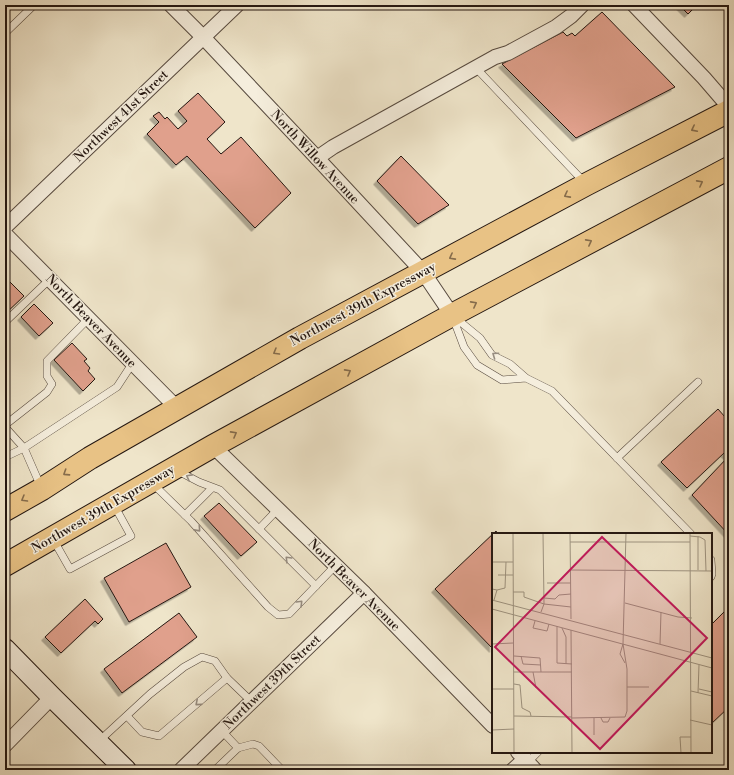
<svg xmlns="http://www.w3.org/2000/svg" width="734" height="775" viewBox="0 0 734 775" font-family="'Libre Bodoni',serif">
<defs>
<filter id="shadow"><feDropShadow dx="-3.5" dy="3.5" stdDeviation="0" flood-color="#0004"/></filter>
</defs>
<rect width="100%" height="100%" fill="#efe5ca"/>
<filter id="stains"><feTurbulence type="fractalNoise" baseFrequency=".005" numOctaves="4"/><feColorMatrix values="0 0 0 0 .2 0 0 0 0 .09 0 0 0 0 .02 0 0 0 .5 -.17"/></filter>
<radialGradient id="worn" r=".72"><stop offset=".6" stop-color="#630" stop-opacity="0"/><stop offset="1" stop-color="#630" stop-opacity=".3"/></radialGradient>
<g fill="#e0a08c" stroke="#241711" filter="url(#shadow)">
<path d="M679,5H697L688,14Z"/>
<path d="M602,12L675,87L576,138L502,64L563,32L567,36L572,33L575,36Z"/>
<path d="M198,93L225,122L207,139L221,154L241,137L291,193L255,228L187,156L176,165L147,134L159,122L153,116L159,112L165,119L167,117L178,129L187,121L178,111Z"/>
<path d="M401,156L449,205L418,224L377,181Z"/>
<path d="M9,281L24,296L5,314V284Z"/>
<path d="M34,304L53,323L39,336L21,317Z"/>
<path d="M72,343L87,359L84,361L90,368L88,371L95,379L83,391L54,360Z"/>
<path d="M718,409L725,417L728,415L729,416V535L692,495L728,457L724,453L687,488L661,462Z"/>
<path d="M219,503L257,542L241,556L204,516Z"/>
<path d="M496,531L498,534H493V649L435,589Z"/>
<path d="M166,543L191,587L129,622L104,578Z"/>
<path d="M85,599L103,619L98,624L95,621L61,653L45,637Z"/>
<path d="M729,607V707L711,724V625Z"/>
<path d="M179,613L197,637L122,693L104,669Z"/>
</g>
<g fill="none" stroke-linecap="round" stroke-linejoin="round">
<g stroke="#574a3f" stroke-width="8">
<g id="service">
<path d="M5,33L34,5"/>
<path d="M476,68L585,183"/>
<path d="M5,322L50,279"/>
<path d="M526,378L502,380L477,365L464,347L452,315L480,338L492,355L510,364L526,378L552,391L691,534"/>
<path d="M5,425L47,392L52,384L47,376V361L88,319"/>
<path d="M5,427L24,448L41,487"/>
<path d="M5,457L24,448L117,387L132,364"/>
<path d="M617,458L698,382"/>
<path d="M176,470L199,482L220,490L316,586"/>
<path d="M152,483L191,521L268,607L278,615L289,614L335,566"/>
<path d="M185,515L212,488"/>
<path d="M259,529L278,509"/>
<path d="M53,539L70,569L131,536L114,505"/>
<path d="M711,560L712,574L711,577"/>
<path d="M127,716L142,732L159,736L227,678"/>
<path d="M222,731L238,748L253,744L259,746L282,770"/>
<path d="M98,742L150,694L184,667L202,657L215,661L227,678L252,702"/>
<path d="M528,762L538,752"/>
<path d="M215,770L238,748"/>
</g>
</g>
<g stroke="#574a3f" stroke-width="16">
<g id="minor">
<path d="M171,5L203,37L317,158L423,272L452,315"/>
<path d="M634,5L704,78L729,107"/>
<path d="M317,158L333,147L495,57L508,53L556,27L571,16L582,5"/>
<path d="M5,227L237,5"/>
<path d="M5,234L177,408"/>
<path d="M213,446L364,593L493,726"/>
<path d="M5,745L52,697"/>
<path d="M518,752L535,770"/>
<path d="M181,770L364,593"/>
<path d="M513,770L525,759"/>
</g>
</g>
<g stroke="#241711" stroke-width="22">
<path id="secondary" d="M5,649L52,697L126,770"/>
</g>
<g stroke="#241711" stroke-width="24">
<g id="trunk">
<path d="M5,510L42,489L90,458L300,338L587,184L729,111"/>
<path d="M5,565L213,446L452,315L729,168"/>
</g>
</g>
<use href="#service" stroke="#f5eedd" stroke-width="7"/>
<use href="#minor" stroke="#f5eedd" stroke-width="14"/>
<use href="#secondary" stroke="#f5eedd" stroke-width="20"/>
<use href="#trunk" stroke="#e8c285" stroke-width="22"/>
</g>
<defs><path id="oneway-chevron" d="M-2-3.5L2.5 0L-2 3.5" fill="none" stroke-width="1.6" stroke-linecap="round" stroke-linejoin="round"/></defs>
<g stroke="#866c4b">
<use href="#oneway-chevron" transform="translate(694 129) rotate(153)"/>
<use href="#oneway-chevron" transform="translate(700 183) rotate(-28)"/>
<use href="#oneway-chevron" transform="translate(567 195) rotate(152)"/>
<use href="#oneway-chevron" transform="translate(589 242) rotate(-28)"/>
<use href="#oneway-chevron" transform="translate(452 257) rotate(152)"/>
<use href="#oneway-chevron" transform="translate(474 304) rotate(-28)"/>
<use href="#oneway-chevron" transform="translate(276 352) rotate(150)"/>
<use href="#oneway-chevron" transform="translate(348 372) rotate(-29)"/>
<use href="#oneway-chevron" transform="translate(234 434) rotate(-29)"/>
<use href="#oneway-chevron" transform="translate(66 473) rotate(147)"/>
<use href="#oneway-chevron" transform="translate(24 499) rotate(150)"/>
</g>
<g stroke="#978d81">
<use href="#oneway-chevron" transform="translate(495 355) rotate(-145)"/>
<use href="#oneway-chevron" transform="translate(189 477) rotate(-152)"/>
<use href="#oneway-chevron" transform="translate(198 529) rotate(48)"/>
<use href="#oneway-chevron" transform="translate(288 559) rotate(-135)"/>
<use href="#oneway-chevron" transform="translate(300 603) rotate(-45)"/>
<use href="#oneway-chevron" transform="translate(198 703) rotate(139)"/>
</g>
<g text-anchor="middle" dominant-baseline="central" stroke-width="3" stroke-linejoin="round" paint-order="stroke">
<g font-size="13" fill="#241711" stroke="#f5eedd">
<text transform="translate(121 116) rotate(-44)">Northwest 41st Street</text>
<text transform="translate(315 157) rotate(47)">North Willow Avenue</text>
<text transform="translate(363 304) rotate(-28)">Northwest 39th Expressway</text>
<text transform="translate(91 321) rotate(46)">North Beaver Avenue</text>
<text transform="translate(103 509) rotate(-30)">Northwest 39th Expressway</text>
<text transform="translate(354 585) rotate(45)">North Beaver Avenue</text>
<text transform="translate(272 682) rotate(-44)">Northwest 39th Street</text>
</g>
</g>
<g transform="translate(492 533)">
<rect width="220" height="220" fill="#efe5ca"/>
<path fill="none" stroke="#9e9380" stroke-width="1" d="M21,0L22,220M78,0L79,86M198,0L199,220M198,3L208,4L213,7L214,38M206,3V37M78,9H198M0,29H21M78,37L220,38M6,42H21M55,50H79M0,56L5,57L2,67M5,57L13,55L14,29M21,59H32V64L52,71L79,74M52,65L63,66L67,62L79,61M0,67L220,125M133,70L186,84L200,85M0,76L220,135M49,79L52,71L51,0M43,88L41,95L55,98L57,91M65,93V130L80,131M70,95L74,104V131M79,97L80,220M0,111L21,110M131,111L134,0M168,111L169,79M22,123L48,125L49,139M29,123L31,131L49,132M22,139H80M41,139L44,155M22,151L28,152L30,175L38,179L39,183M135,154H157M0,156H22M207,156L220,159M199,158L220,163M206,160L207,132M22,183L80,184M80,185L133,184L135,178V136L131,111L128,121L133,130M109,185L111,189H116L118,185M198,187L220,192M0,197L22,196M102,202V185M189,220L188,204H199"/>
<path fill="#c2185b" fill-opacity="0.15" stroke="#c2185b" stroke-width="2" d="M110,4L215,105L108,216L3,114Z"/>
<rect width="220" height="220" fill="none" stroke="#241711" stroke-width="2"/>
</g>
<rect width="734" height="775" fill="none" stroke="#efe5ca" stroke-width="20"/>
<rect x="6" y="6" width="722" height="763" fill="none" stroke="#241711" stroke-width="2"/>
<rect x="10" y="10" width="714" height="755" fill="none" stroke="#241711"/>
<rect width="100%" height="100%" filter="url(#stains)"/>
<rect width="100%" height="100%" fill="url(#worn)"/>
</svg>
